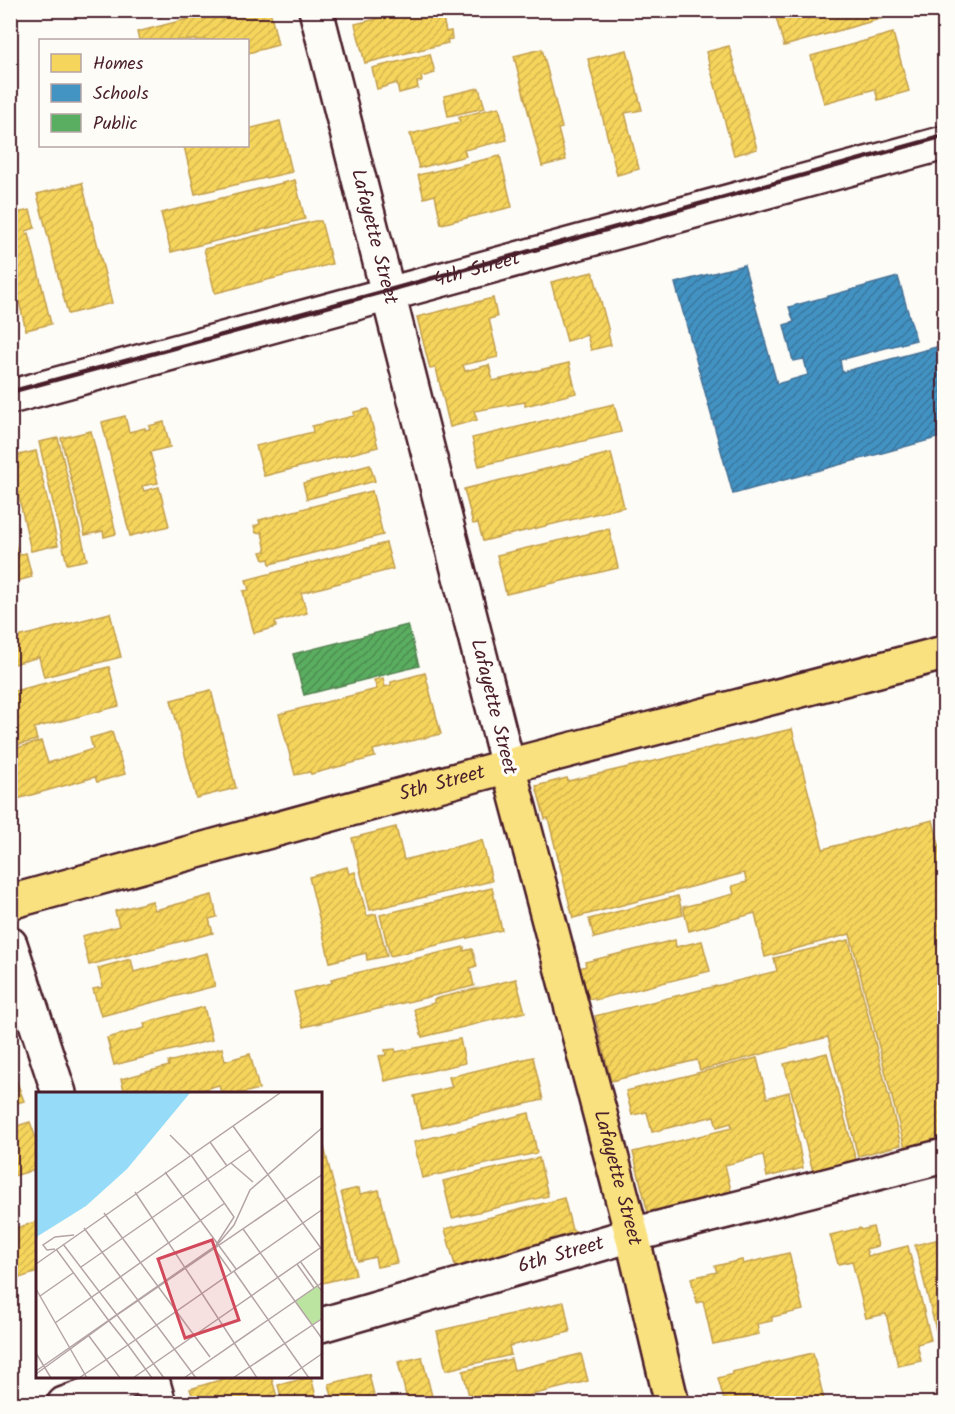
<svg xmlns="http://www.w3.org/2000/svg" width="955" height="1414" viewBox="0 0 955 1414" font-family="Kalam,sans-serif">
<defs>
<pattern id="homes-hatch" width="6" height="6" patternUnits="userSpaceOnUse" patternTransform="scale(1.5)"><rect width="6" height="6" fill="#f6d55c"/><path d="M-1 1l2-2M0 6l6-6M5 7l2-2" fill="none" stroke="#d4b650"/></pattern>
<pattern id="schools-hatch" width="6" height="6" patternUnits="userSpaceOnUse" patternTransform="scale(1.5)"><rect width="6" height="6" fill="#4393c3"/><path d="M-1 1l2-2M0 6l6-6M5 7l2-2" fill="none" stroke="#3a779f"/></pattern>
<pattern id="public-hatch" width="6" height="6" patternUnits="userSpaceOnUse" patternTransform="scale(1.5)"><rect width="6" height="6" fill="#5aae61"/><path d="M-1 1l2-2M0 6l6-6M5 7l2-2" fill="none" stroke="#4c8d50"/></pattern>
</defs>
<rect width="100%" height="100%" fill="#fdfcf7"/>
<filter id="ink" filterUnits="userSpaceOnUse"><feTurbulence type="fractalNoise" baseFrequency=".0167" numOctaves="2"/><feDisplacementMap in="SourceGraphic" scale="12" xChannelSelector="R" yChannelSelector="G"/><feConvolveMatrix kernelMatrix="1 2 1 2 8 2 1 2 1" color-interpolation-filters="sRGB"/></filter>
<g filter="url(#ink)">
<g fill="url(#homes-hatch)" stroke="#c29e4d" stroke-width="1.5">
<path d="M159,10H185L160,17Z"/>
<path d="M222,10H270L278,45L248,53V40H139L137,32Z"/>
<path d="M413,10H446L447,13L442,14L446,32L451,31L452,39L447,40L448,43L365,63L355,24Z"/>
<path d="M774,10H912L784,46Z"/>
<path d="M893,33L909,91L878,100L875,89L824,103L811,56Z"/>
<path d="M729,46L757,149L734,155L706,52Z"/>
<path d="M542,49L562,128L558,129L566,160L542,166L514,56Z"/>
<path d="M627,50L642,110L625,113L639,169L617,175L588,59Z"/>
<path d="M430,54L435,73L421,77L422,81L417,82L418,88L399,93L397,83L377,89L372,68Z"/>
<path d="M479,88L485,108L448,116L444,96Z"/>
<path d="M499,107L507,140L464,150L466,156L419,168L410,134L460,122L459,117Z"/>
<path d="M280,121L292,172L195,194L184,146H248V129Z"/>
<path d="M500,156L512,207L441,224L435,195L424,198L418,175Z"/>
<path d="M295,180L305,219L171,252L161,213Z"/>
<path d="M82,183L112,303L68,314L37,194Z"/>
<path d="M30,210L35,228L26,231L27,234L29,233L51,324L26,330L10,265V223L17,222L15,213Z"/>
<path d="M315,221H321L332,264L215,293L204,249Z"/>
<path d="M593,272L609,332L608,333L611,345L591,350L587,335L567,341L551,282Z"/>
<path d="M493,298L497,317L489,319L498,357L463,365L465,371L489,365L493,381L569,363L576,393L525,406V402L474,411L477,420L450,427L436,368L430,369L417,317Z"/>
<path d="M614,404L621,432L479,466L472,438Z"/>
<path d="M368,409L378,447L264,476L256,446L313,432L312,426L354,416V412Z"/>
<path d="M125,416L129,432L145,428V430L150,429L149,426L164,422L170,447L150,452L158,483L142,486L144,491L159,487L169,526L130,536L102,422Z"/>
<path d="M91,431L115,529L116,534L104,537L103,531L85,535L61,438Z"/>
<path d="M58,438L87,560L67,564L39,442Z"/>
<path d="M36,451L58,545L31,551L10,457Z"/>
<path d="M611,453L624,507L483,541L478,523L473,524L464,489Z"/>
<path d="M370,465L375,481L307,499L303,483Z"/>
<path d="M372,491L383,535L270,564L269,559L264,560L261,552L266,551L262,532L256,533L254,526L260,524L259,520Z"/>
<path d="M10,525L18,555L26,553L32,577L10,583Z"/>
<path d="M609,529L618,568L506,594L497,555Z"/>
<path d="M386,543L393,569L301,593L307,613L275,622L276,627L254,633L243,591L249,590L246,580Z"/>
<path d="M110,613L121,657L44,677L39,657L10,665V639Z"/>
<path d="M109,667L119,706L34,728L37,740L10,747V692Z"/>
<path d="M425,673L441,734L373,750L375,757L311,774L310,772L295,775L279,714L377,689L374,680L383,678L385,687L391,685V682Z"/>
<path d="M211,690L236,788L196,798L171,700Z"/>
<path d="M792,729L823,849L933,820L944,866V1146L907,1156L850,934L765,957L755,913L689,931L683,907L734,894L732,886L747,882L744,873L573,918L548,818L545,819L536,786L567,778L568,781Z"/>
<path d="M112,732L125,774L97,782L95,777L10,801V774L13,773L10,764V750L41,741L48,763L93,749L90,738Z"/>
<path d="M396,827L404,860L482,840L492,881L370,910L352,838Z"/>
<path d="M347,867L349,874L355,872L367,916L376,914L387,956L367,960L366,953L330,962L309,877Z"/>
<path d="M492,888L502,930L390,956L380,915Z"/>
<path d="M212,895L217,917L209,919L213,933L89,965L82,936L119,926L115,911L152,901L155,910Z"/>
<path d="M678,896L683,915L594,938L589,919Z"/>
<path d="M675,940L676,947L702,941L710,971L595,1000L594,998L588,999L584,985L578,987L576,978L582,977L580,968L586,966L585,962Z"/>
<path d="M849,940L901,1145L858,1156L828,1037L700,1070L697,1060L611,1081L595,1016L777,971L774,958Z"/>
<path d="M464,947V951L472,949L477,966L470,968L474,986L303,1027L294,992L332,983L331,979Z"/>
<path d="M207,953L215,986L101,1016L93,989L103,987L98,968L131,959L134,972Z"/>
<path d="M516,979L525,1012L422,1037L414,1009L434,1003V999Z"/>
<path d="M204,1007L212,1040L114,1065L107,1038L145,1028L144,1023Z"/>
<path d="M460,1039L465,1063L385,1081L379,1056L386,1055L385,1050L395,1049L396,1052Z"/>
<path d="M222,1048L225,1061L250,1054L259,1089L243,1093H221L219,1085L190,1093H125L121,1079L169,1066L168,1062Z"/>
<path d="M827,1053L857,1164L814,1175L784,1064Z"/>
<path d="M533,1057L543,1100L422,1128L414,1096L452,1087L449,1077Z"/>
<path d="M757,1058L767,1098L789,1092L803,1168L767,1177L763,1155L725,1165L733,1199L654,1217L649,1213L647,1209L633,1152L732,1128L731,1123L717,1127L714,1116L652,1132L647,1112L632,1115L626,1091Z"/>
<path d="M15,1077L24,1101L10,1105V1078Z"/>
<path d="M529,1113L537,1153L422,1178L414,1142Z"/>
<path d="M30,1122L38,1144V1169L10,1177V1128Z"/>
<path d="M323,1143L356,1275L322,1283L321,1144Z"/>
<path d="M539,1158L548,1196L452,1218L443,1181Z"/>
<path d="M359,1188L360,1194L379,1190L397,1263L377,1267L375,1257L358,1261L341,1192Z"/>
<path d="M564,1198L572,1230L579,1232L573,1242L566,1240L456,1269L445,1229Z"/>
<path d="M38,1221V1272L10,1281V1230Z"/>
<path d="M873,1227L878,1246L866,1249L868,1256L908,1246L931,1340L917,1344L921,1361L898,1366L886,1314L866,1318L852,1261L838,1264L830,1235L860,1228L861,1230Z"/>
<path d="M944,1238V1336L938,1338L915,1245Z"/>
<path d="M789,1253L803,1310L772,1317V1321L757,1324L759,1334L713,1344L703,1301L697,1303L691,1278L717,1272L715,1266L742,1260L743,1264Z"/>
<path d="M564,1302L570,1332L509,1346L511,1355L446,1370L437,1331Z"/>
<path d="M813,1353L825,1404H725L718,1378L733,1374L732,1372Z"/>
<path d="M581,1354L588,1381L495,1404H471L463,1371L511,1359L514,1370Z"/>
<path d="M422,1357L434,1404H408L398,1362Z"/>
<path d="M369,1374L376,1404H334L329,1384Z"/>
<path d="M233,1376H271L279,1404H195L190,1389Z"/>
<path d="M311,1377L318,1404H283L278,1385Z"/>
</g>
<path fill="url(#schools-hatch)" stroke="#457095" stroke-width="1.5" d="M744,265L777,384L808,375L804,359L793,361L784,325L794,322L789,307L898,277L916,340L840,360L842,372L944,345V436L733,494L675,283Z"/>
<path fill="url(#public-hatch)" stroke="#558351" stroke-width="1.5" d="M408,625L419,666L304,695L293,654Z"/>
<g fill="none" stroke-linecap="round" stroke-linejoin="round">
<g stroke="#4a1f2b" stroke-width="38">
<g id="minor">
<path id="s1" d="M316,10L508,766"/>
<path id="s2" d="M10,397L944,143"/>
<path d="M10,944L59,1093"/>
<path id="s3" d="M321,1325L632,1235L944,1156"/>
<path d="M151,1376L159,1404"/>
<path d="M64,1404L143,1376"/>
</g>
</g>
<g stroke="#4a1f2b" stroke-width="38">
<g id="major">
<path id="s4" d="M508,766L632,1235L672,1404"/>
<path id="s5" d="M10,902L508,766L944,653"/>
</g>
</g>
<use href="#minor" stroke="#fdfcf7" stroke-width="33"/>
<use href="#major" stroke="#fae180" stroke-width="33"/>
<path stroke="#4a1f2b" stroke-width="4.5" d="M10,392L386,291L944,136"/>
</g>
</g>
<g text-anchor="middle" dominant-baseline="central" stroke-width="6" stroke-linejoin="round" paint-order="stroke">
<g font-size="20" fill="#4a1f2b" stroke="#fdfcf7">
<text stroke="none"><textPath href="#s1" startOffset="234">Lafayette Street</textPath></text>
<text stroke="none"><textPath href="#s2" startOffset="484">4th Street</textPath></text>
<text transform="translate(493 707) rotate(76)">Lafayette Street</text>
<text stroke="none"><textPath href="#s5" startOffset="448">5th Street</textPath></text>
<text stroke="none"><textPath href="#s4" startOffset="426">Lafayette Street</textPath></text>
<text stroke="none"><textPath href="#s3" startOffset="250">6th Street</textPath></text>
</g>
</g>
<g transform="translate(36 1092)">
<rect width="286" height="286" fill="#fdfcf7"/>
<path d="M282,193L286,201V226L276,233L259,209Z" fill="#bae4a0"/>
<path d="M0,1H154L91,77L50,114L2,144L0,150Z" fill="#96dcf8"/>
<path fill="none" stroke="#b5a4a5" stroke-width="1.5" d="M197,34L287,159M134,43L154,63M174,50L191,74M155,63L198,125L180,153M195,71L217,90M129,80L200,177M99,100L165,200M68,121L174,265M48,136L160,286M207,137L287,248M27,152L81,223L287,82M178,156L195,180M19,157L11,158L7,153L19,145L38,143M20,157L73,229M264,169L287,201M0,172L244,1M261,172L278,196M45,175L215,57M198,179L273,286M0,197L51,286M165,200L221,286M4,204L37,181M73,229L92,253L287,117M19,231L189,111M53,244L84,286M100,248L128,286M0,261L15,286M0,279L182,152L198,133L214,98L287,35M0,282L81,223L99,247M43,286L92,253L116,286M97,286L287,154M148,286L287,190M197,286L287,226M251,286L287,261"/>
<path fill="#d1495b" fill-opacity="0.15" stroke="#d1495b" stroke-width="3" d="M176,148L203,228L149,246L122,167Z"/>
<rect width="286" height="286" fill="none" stroke="#4a1f2b" stroke-width="3"/>
</g>
<rect width="955" height="1414" fill="none" stroke="#fdfcf7" stroke-width="36"/>
<rect x="18" y="18" width="919" height="1378" fill="none" stroke="#4a1f2b" stroke-width="2" filter="url(#ink)"/>
<rect x="39" y="39" width="210" height="108" fill="#fdfcf7" stroke="#b5a4a5" stroke-width="1.5"/>
<rect x="51" y="54" width="30" height="18" fill="#f6d55c" stroke="#b5a4a5" stroke-width="1.5"/>
<text x="93" y="69" font-size="18" fill="#4a1f2b">Homes</text>
<rect x="51" y="84" width="30" height="18" fill="#4393c3" stroke="#b5a4a5" stroke-width="1.5"/>
<text x="93" y="99" font-size="18" fill="#4a1f2b">Schools</text>
<rect x="51" y="114" width="30" height="18" fill="#5aae61" stroke="#b5a4a5" stroke-width="1.5"/>
<text x="93" y="129" font-size="18" fill="#4a1f2b">Public</text>
</svg>
